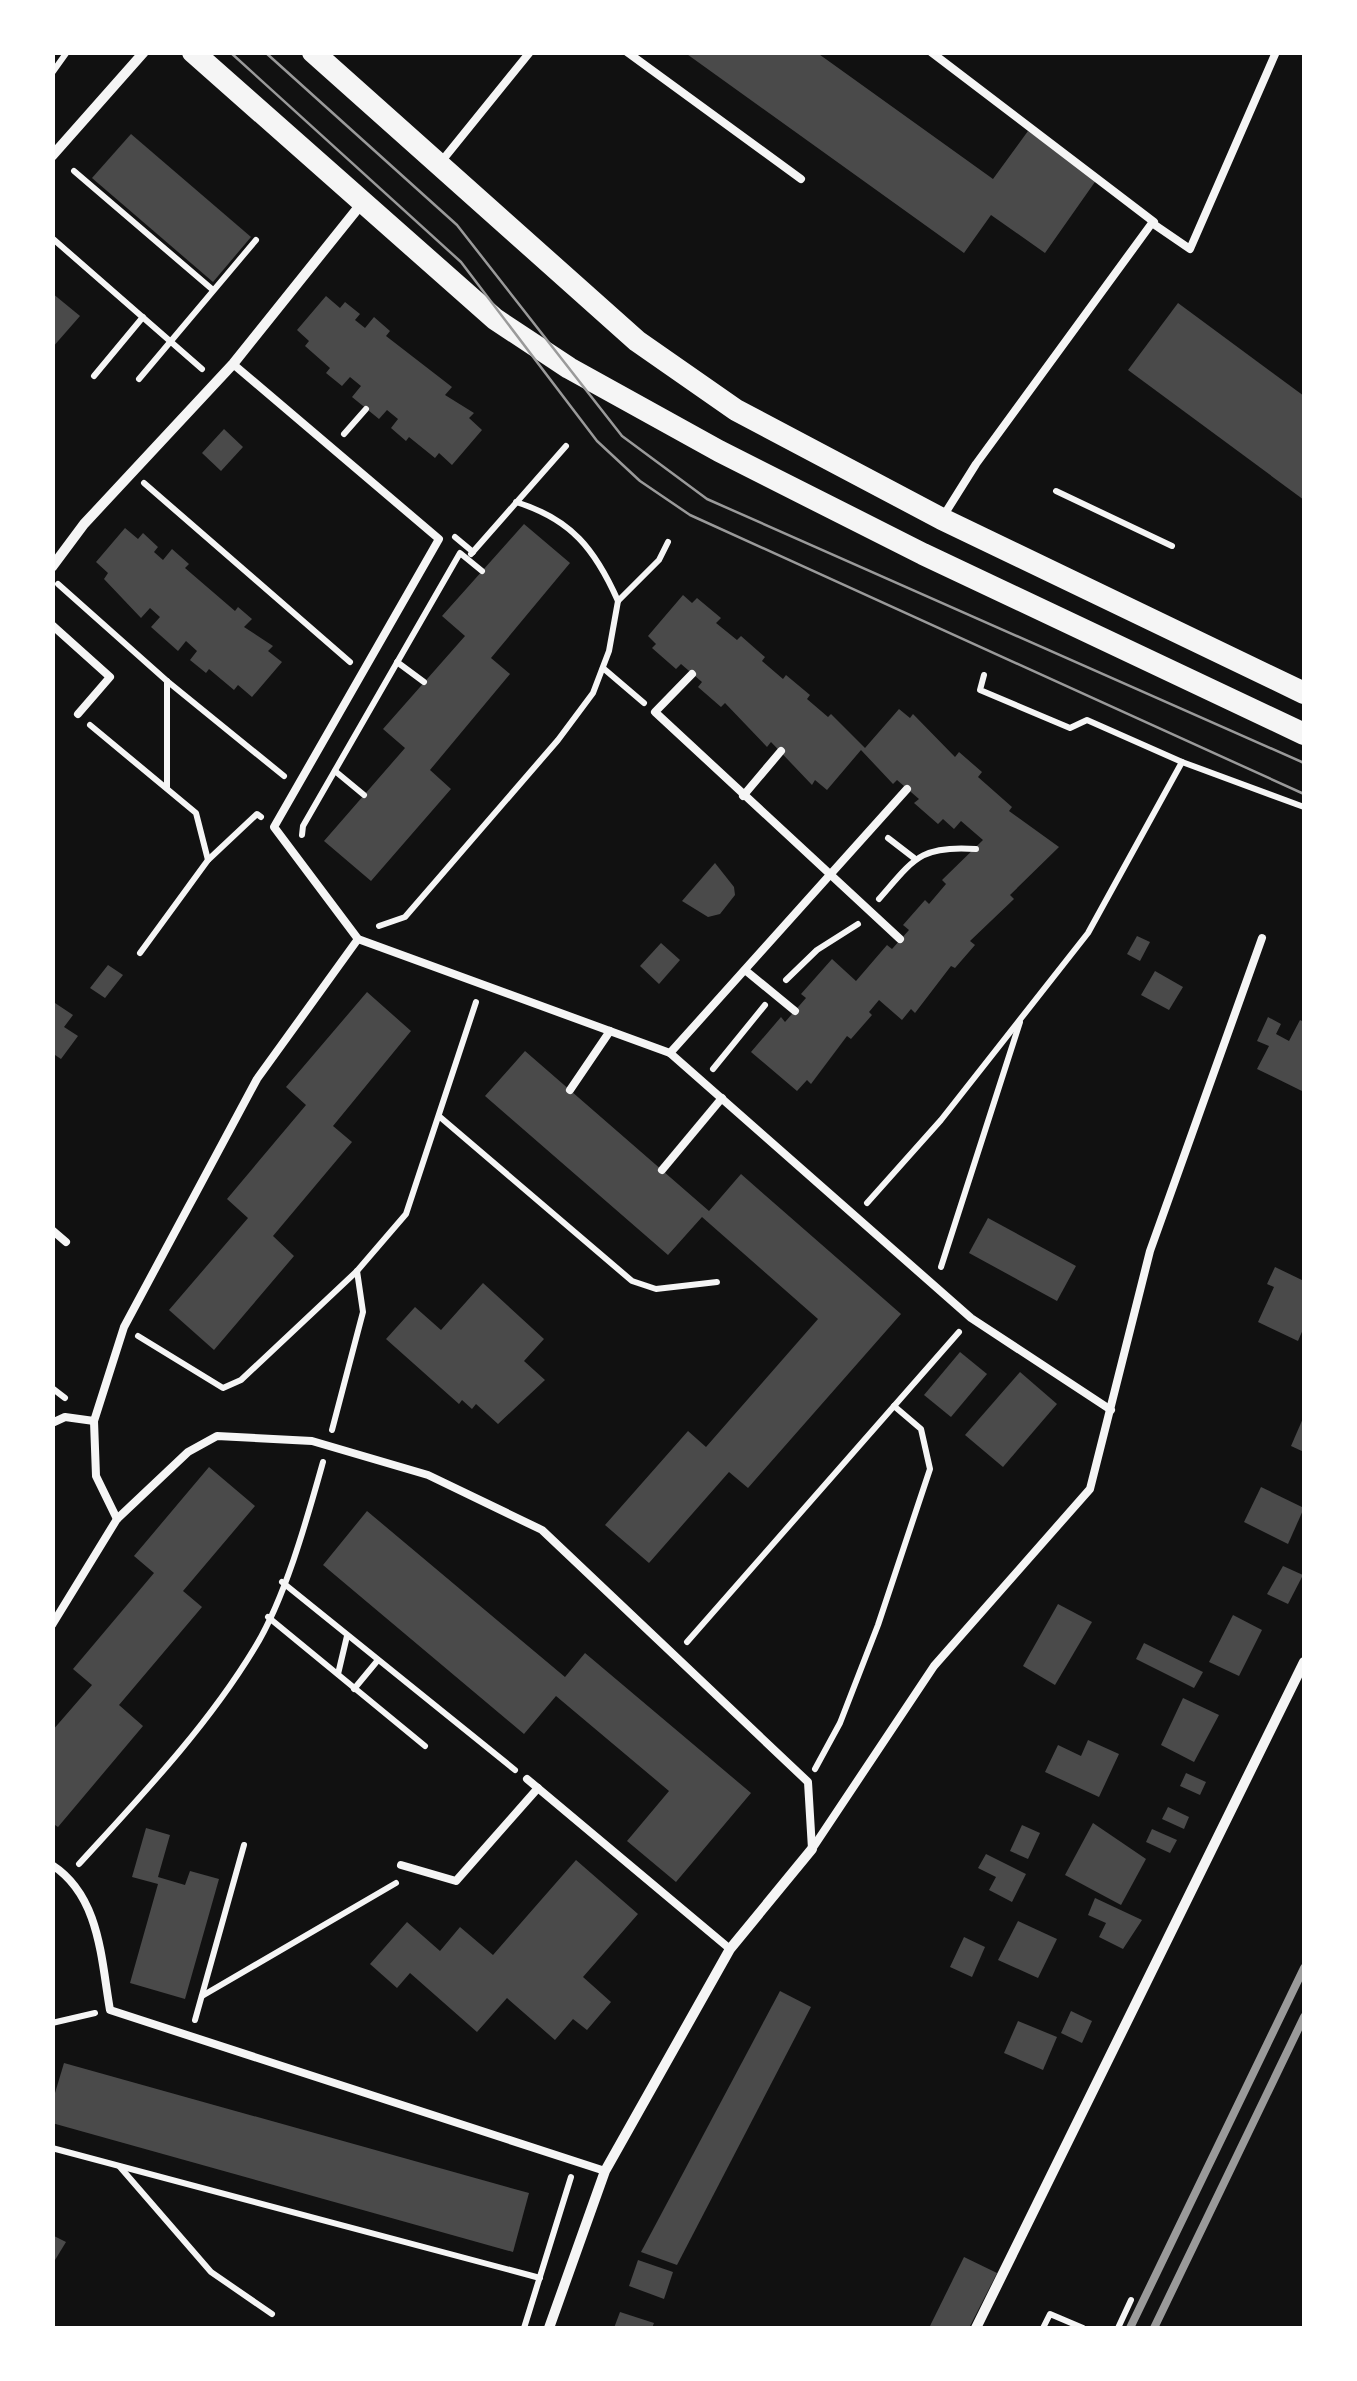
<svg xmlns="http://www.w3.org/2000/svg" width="1357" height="2381" viewBox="0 0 1357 2381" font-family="Ubuntu,sans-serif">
<rect width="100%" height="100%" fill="#111"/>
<g fill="#4a4a4a">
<path d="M684,52H816L993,179L1028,131L1097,179L1045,253L991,215L964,253Z"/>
<path d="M131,134L251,237L213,282L92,178Z"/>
<path d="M52,293L80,316L52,348Z"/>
<path d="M326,296L340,308L345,302L360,314L355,320L365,328L374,317L390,331L386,336L452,387L445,395L474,413L469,418L482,430L452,465L439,453L435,458L409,437L406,441L391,428L398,419L387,410L379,419L352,397L361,386L350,377L342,386L326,373L330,368L305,346L309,341L297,330Z"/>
<path d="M1178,303L1304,396V500L1128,370Z"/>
<path d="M224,429L243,447L221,471L202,453Z"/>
<path d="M524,524L570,563L491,658L510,674L430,770L451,789L371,881L324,841L405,748L383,729L465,636L442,616Z"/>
<path d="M125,528L138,539L143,533L158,547L154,552L163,560L172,549L189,564L185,568L235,611L238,607L252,619L244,627L273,646L268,651L282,662L252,697L238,685L234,690L209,669L206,673L190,660L197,651L186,641L178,651L151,627L160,617L150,608L141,618L104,579L108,573L96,562Z"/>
<path d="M683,595L692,603L697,598L721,618L716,623L737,640L741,636L765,657L762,661L783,679L786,675L810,695L807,699L828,717L831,714L865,748L899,709L910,718L913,714L955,757L959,752L982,772L978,777L1012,807L1009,811L1059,847L1010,895L1014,899L970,941L975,945L955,968L951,966L915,1013L911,1009L902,1020L879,1000L869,1012L872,1015L851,1039L847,1036L811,1084L807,1080L797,1091L751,1052L781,1017L785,1022L806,998L801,994L832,959L856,981L887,945L892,949L909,930L903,925L925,900L929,904L946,884L942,880L983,840L961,821L954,829L943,819L938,824L914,803L919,799L897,780L893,784L861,750L827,790L815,780L812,785L771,742L767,747L725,703L721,707L698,687L702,682L681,664L676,669L652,648L656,644L648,636Z"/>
<path d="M715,863L734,887L735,895L720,914L708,917L682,901Z"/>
<path d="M1137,936L1150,942L1140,961L1127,954Z"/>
<path d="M661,943L680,960L659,984L640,966Z"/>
<path d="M108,965L123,975L105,998L90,988Z"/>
<path d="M1155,971L1183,987L1169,1010L1141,995Z"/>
<path d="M367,992L411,1031L333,1126L352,1142L273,1236L294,1256L214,1350L169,1310L248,1218L227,1199L306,1105L286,1087Z"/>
<path d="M52,1001L73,1015L64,1027L78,1036L61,1059L52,1053Z"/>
<path d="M1268,1017L1281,1024L1276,1034L1289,1041L1300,1020L1304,1022V1092L1257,1069L1269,1046L1257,1041Z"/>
<path d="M525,1051L709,1211L741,1174L901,1314L748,1488L729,1472L649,1563L605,1525L688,1431L706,1447L818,1319L702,1217L668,1255L485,1096Z"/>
<path d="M988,1218L1076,1266L1057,1301L969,1253Z"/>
<path d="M1275,1267L1304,1281V1327L1298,1341L1258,1322L1274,1287L1267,1284Z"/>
<path d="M483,1283L544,1339L524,1361L545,1380L498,1424L476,1404L472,1409L462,1400L459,1404L386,1339L415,1307L441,1330Z"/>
<path d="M960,1352L987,1374L951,1417L924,1395Z"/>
<path d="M1020,1372L1057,1404L1003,1467L965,1435Z"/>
<path d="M1304,1416V1452L1291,1446Z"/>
<path d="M209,1467L255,1506L183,1591L202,1607L119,1705L143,1726L58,1827L52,1823V1731L92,1685L73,1669L154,1573L134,1556Z"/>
<path d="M1261,1487L1304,1508L1288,1544L1244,1522Z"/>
<path d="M367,1511L565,1677L585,1653L751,1793L676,1882L627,1841L669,1791L556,1696L524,1734L323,1565Z"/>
<path d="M1283,1566L1303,1575L1288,1604L1267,1594Z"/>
<path d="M1058,1604L1092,1622L1055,1685L1023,1666Z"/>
<path d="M1233,1615L1262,1630L1239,1676L1209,1662Z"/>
<path d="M1144,1643L1203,1672L1194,1688L1136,1659Z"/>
<path d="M1183,1698L1219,1715L1194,1762L1161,1745Z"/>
<path d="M1088,1740L1119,1754L1099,1797L1045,1772L1058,1745L1081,1756Z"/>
<path d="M1186,1773L1206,1782L1200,1795L1180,1786Z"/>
<path d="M1168,1807L1189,1817L1184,1829L1162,1819Z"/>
<path d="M1093,1823L1146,1859L1121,1905L1065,1875Z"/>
<path d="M1022,1825L1040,1833L1028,1859L1010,1851Z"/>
<path d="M146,1828L170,1835L158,1877L185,1885L190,1871L219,1879L185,1999L130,1983L158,1884L132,1877Z"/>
<path d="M1152,1829L1177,1840L1170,1853L1146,1842Z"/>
<path d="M986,1854L1026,1874L1012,1902L989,1890L996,1877L978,1868Z"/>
<path d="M576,1860L638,1914L583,1977L611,2002L587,2030L573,2019L555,2040L507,1998L477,2032L410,1973L397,1988L370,1964L407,1922L440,1951L460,1927L493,1955Z"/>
<path d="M1095,1898L1142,1920L1123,1949L1099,1937L1106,1923L1088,1915Z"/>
<path d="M1018,1921L1057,1939L1038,1978L998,1960Z"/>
<path d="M964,1937L985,1947L972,1977L950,1967Z"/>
<path d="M780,1991L811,2007L677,2265L641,2252Z"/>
<path d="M1071,2011L1092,2021L1082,2043L1061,2033Z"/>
<path d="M1018,2021L1057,2037L1043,2070L1004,2053Z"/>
<path d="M64,2063L529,2193L513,2252L52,2123V2103Z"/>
<path d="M52,2235L66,2242L52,2265Z"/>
<path d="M964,2257L997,2273L969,2328H929Z"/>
<path d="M638,2260L673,2272L664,2299L629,2286Z"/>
<path d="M620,2312L654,2323L652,2328H614Z"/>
</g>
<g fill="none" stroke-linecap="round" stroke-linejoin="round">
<g stroke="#f5f5f5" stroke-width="6">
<path d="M52,73L67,52"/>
<path d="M74,171L213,290"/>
<path d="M52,238L202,369"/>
<path d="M94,376L143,317"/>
<path d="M139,379L256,240"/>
<path d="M344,434L366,409"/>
<path d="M144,483L350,662"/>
<path d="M1056,491L1172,546"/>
<path d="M516,502C571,519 595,549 618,601"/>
<path d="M455,537L473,552"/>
<path d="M471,554L566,446"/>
<path d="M58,584L167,681L284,776"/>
<path d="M397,662L424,682"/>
<path d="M603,668L644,703"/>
<path d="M984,675L980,690L1070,728L1087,720L1182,762L1304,807"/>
<path d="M90,725L196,813L208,860"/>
<path d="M335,771L364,795"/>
<path d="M167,787V681"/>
<path d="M302,835L303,826L460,553L482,571"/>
<path d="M888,838L914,858"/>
<path d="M879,899C914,859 920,845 976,849"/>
<path d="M379,926L405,917L558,740L593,693L609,651L618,601L659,560L668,542"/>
<path d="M140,953L208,860L257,814L261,817"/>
<path d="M786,980L817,950L858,924"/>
<path d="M713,1069L765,1005"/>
<path d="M440,1117L632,1281L656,1289L717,1282"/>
<path d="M867,1203L941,1120L1088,933L1182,762"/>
<path d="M941,1267L1020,1022"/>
<path d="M138,1336L223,1388L241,1380L357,1271L406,1214L476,1002"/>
<path d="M52,1388L65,1398"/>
<path d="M332,1430L363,1312L357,1271"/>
<path d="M282,1582L515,1770"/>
<path d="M268,1617L425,1746"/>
<path d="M687,1642L959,1332"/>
<path d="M338,1674L347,1636"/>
<path d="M354,1689L378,1660"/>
<path d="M815,1769L840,1723L878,1625L930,1469L921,1429L894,1406"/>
<path d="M79,1864C141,1796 206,1728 254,1649C285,1599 307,1519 323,1462"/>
<path d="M202,1996L396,1883"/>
<path d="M195,2020L244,1845"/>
<path d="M52,2023L95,2013"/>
<path d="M52,2148L540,2278"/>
<path d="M120,2167L211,2272L272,2314"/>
<path d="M524,2328L571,2177"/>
<path d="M1043,2328L1050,2314L1083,2328"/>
<path d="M1118,2328L1131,2300"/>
</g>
<g stroke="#f5f5f5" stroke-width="8">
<path d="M627,52L801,179"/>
<path d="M931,52L1154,222"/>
<path d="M441,162L530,52"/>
<path d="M233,364L439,539L274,827L358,939L670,1053L971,1318L1111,1410"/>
<path d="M944,515L976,464L1152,223L1190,249L1276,52"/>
<path d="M52,625L110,677L78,714"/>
<path d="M692,674L655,712L900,939"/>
<path d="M743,796L781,751"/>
<path d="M745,970L795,1011"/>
<path d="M670,1053L907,789"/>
<path d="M570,1090L610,1031"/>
<path d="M662,1170L722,1098"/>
<path d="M52,1230L66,1242"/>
<path d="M52,1423L65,1417L94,1421"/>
<path d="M117,1519L96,1476L94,1421L124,1327L257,1079L358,939"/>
<path d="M52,1625L117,1519L188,1452L217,1436L312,1441L428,1475L542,1530L808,1782L812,1849"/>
<path d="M527,1779L730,1949"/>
<path d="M812,1849L934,1666L1090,1489L1150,1251L1262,938"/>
<path d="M52,1865C100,1896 101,1959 110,2010L605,2171"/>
<path d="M401,1865L456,1881L538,1788"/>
</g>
<g stroke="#f5f5f5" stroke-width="10">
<path d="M52,156L144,52"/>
<path d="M52,567L84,524L233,364L362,203"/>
<path d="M549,2328L605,2171L730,1949L812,1849"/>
<path d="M976,2328L1304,1662"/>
</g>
<g stroke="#f5f5f5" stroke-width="22">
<path d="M193,52L495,319L569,368L719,451L923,554L1304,734"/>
<path d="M313,52L637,341L736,410L942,519L1304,693"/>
</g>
<g stroke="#9a9a9a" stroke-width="2.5">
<path d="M230,52L461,262L597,441L640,481L690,515L1304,794"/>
<path d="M265,52L457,225L622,436L707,499L1304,763"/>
</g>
<g stroke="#9a9a9a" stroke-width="8">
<path d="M1130,2328L1304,1968"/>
<path d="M1154,2328L1304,2017"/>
</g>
</g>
<rect width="1357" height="2381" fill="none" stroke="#ffffff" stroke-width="110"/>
</svg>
